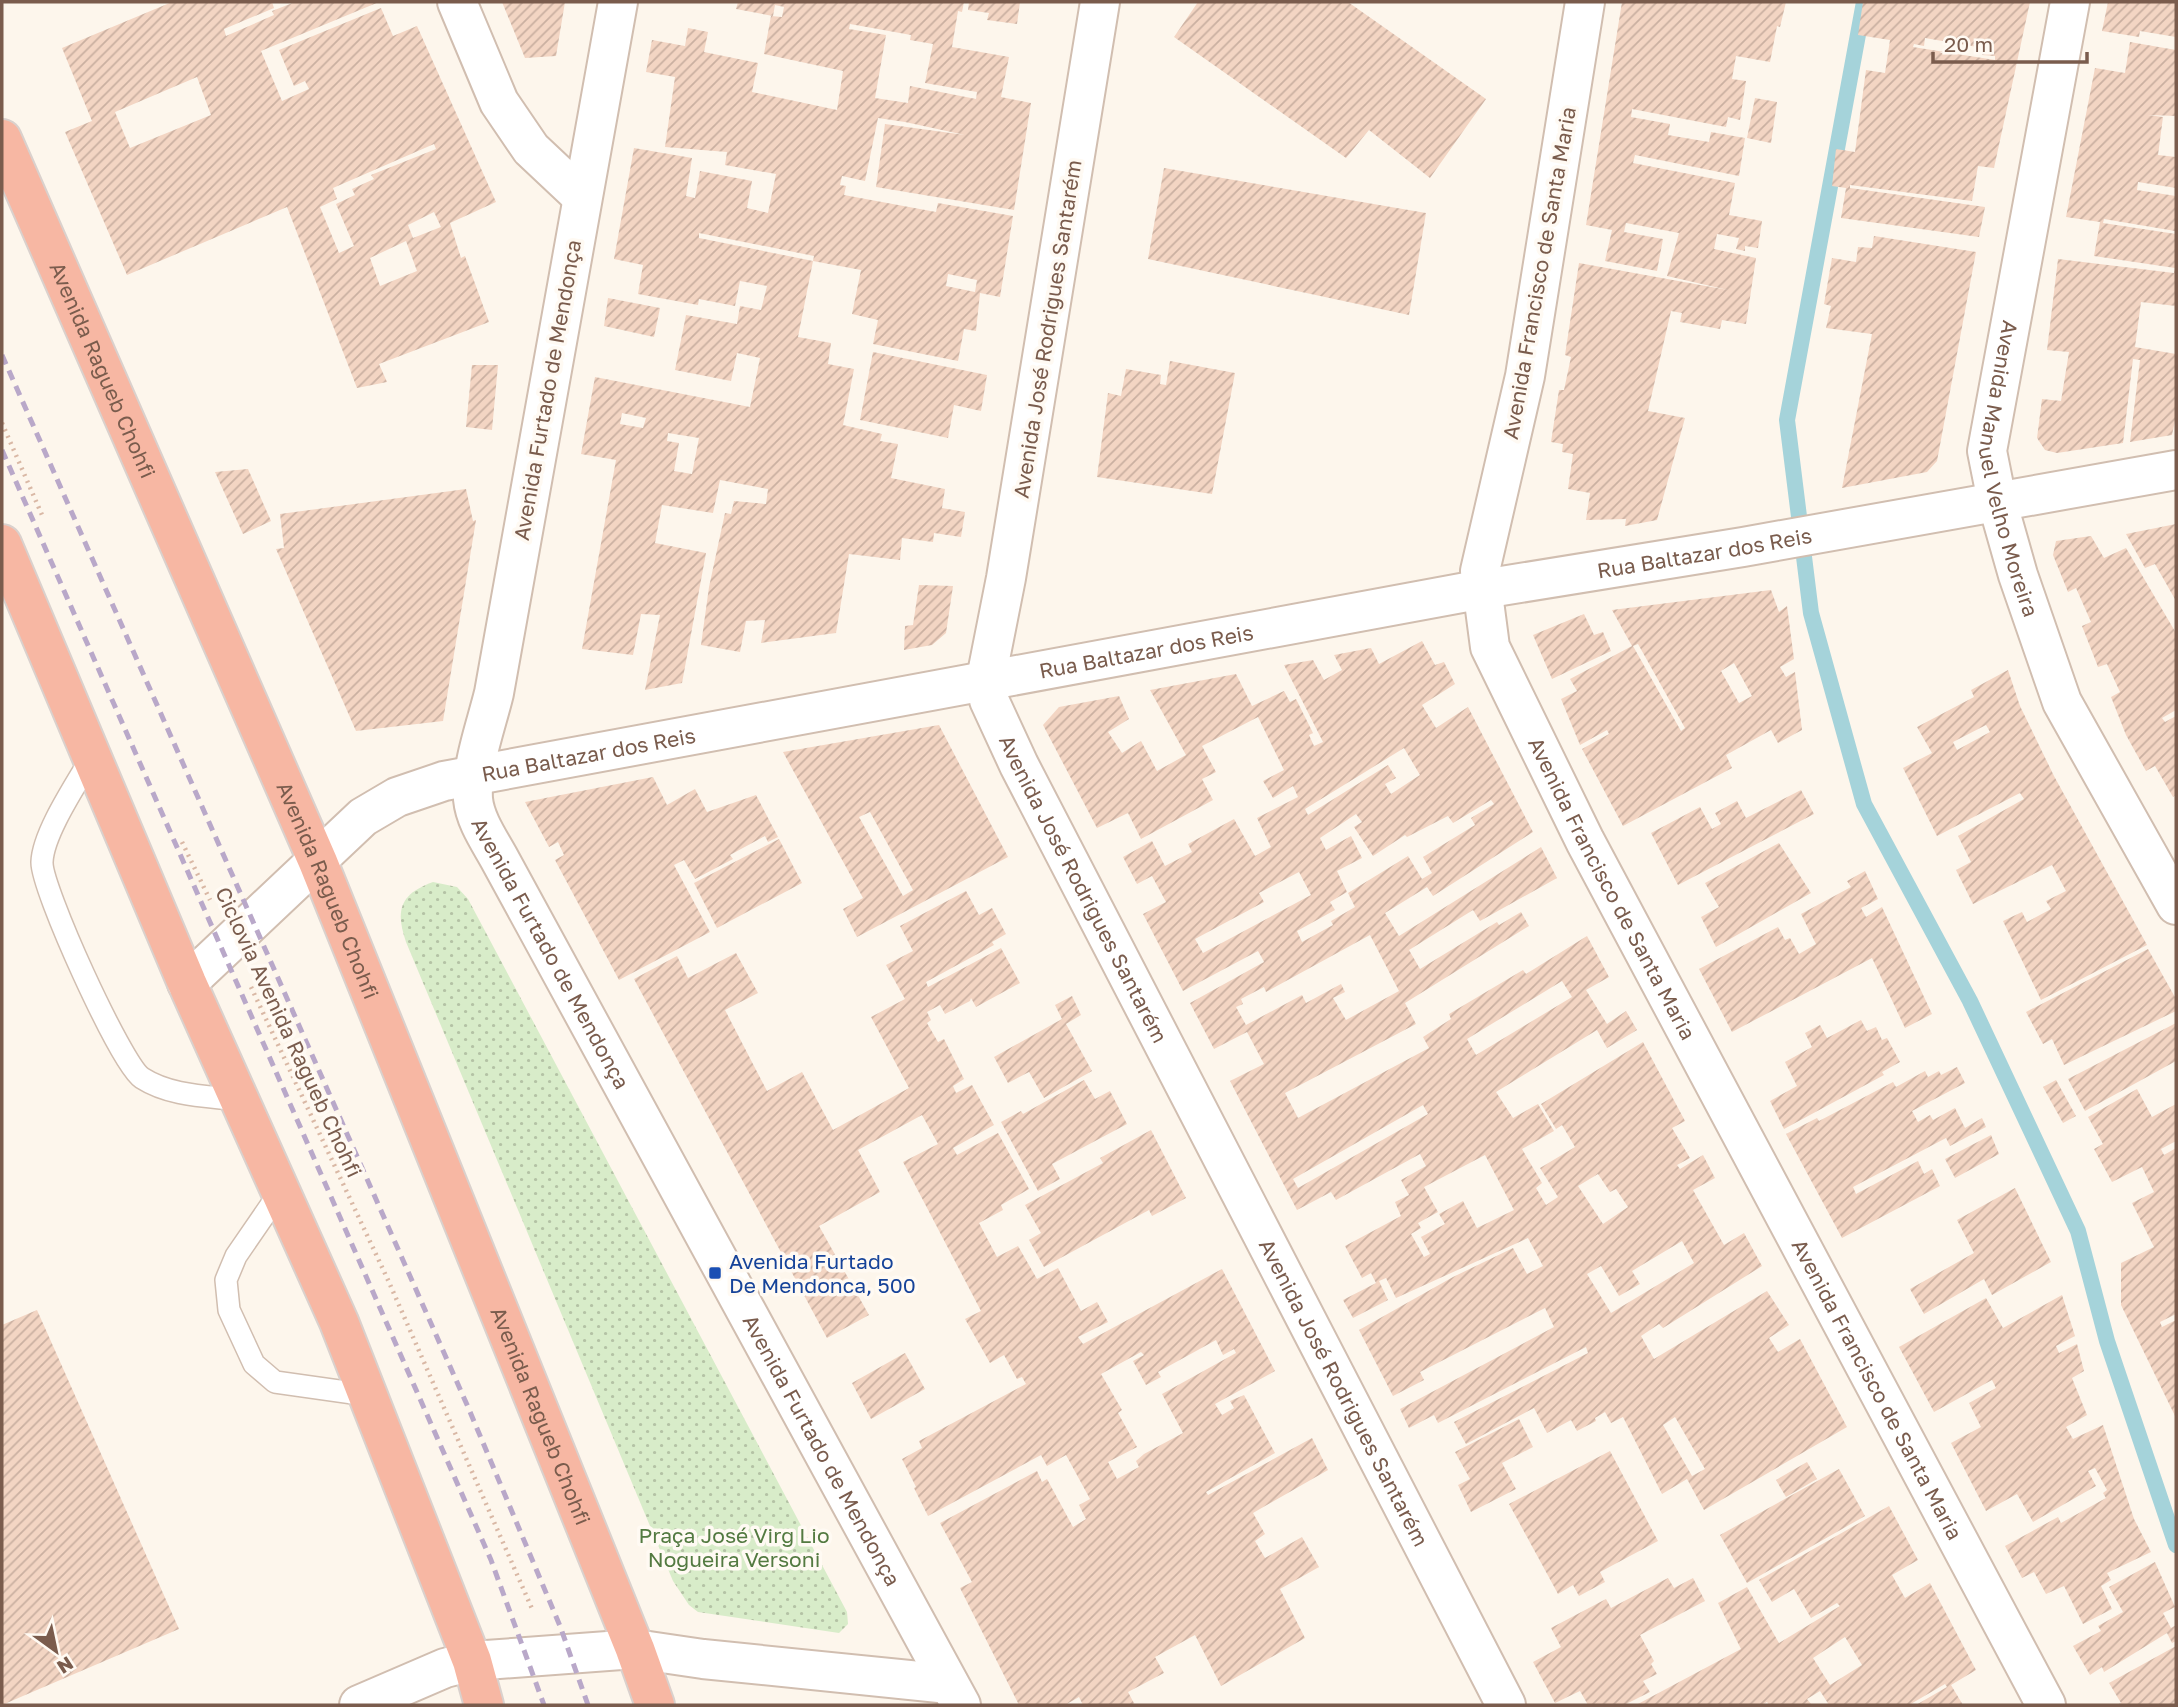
<svg xmlns="http://www.w3.org/2000/svg" width="2178" height="1707" viewBox="0 0 2178 1707" font-family="'Golos Text',sans-serif">
<defs>
<pattern id="park-dots" width="8" height="8" patternUnits="userSpaceOnUse" patternTransform="scale(1.75)"><rect width="8" height="8" fill="#d8ecc9"/><path d="M2 2h.1M6 6h.1" fill="none" stroke="#b4c2a5" stroke-width="1.8" stroke-linecap="round"/></pattern>
<pattern id="building-hatch" width="6" height="6" patternUnits="userSpaceOnUse" patternTransform="scale(1.75)"><rect width="6" height="6" fill="#f3d5c3"/><path d="M-1 1l2-2M0 6l6-6M5 7l2-2" fill="none" stroke="#cab0a1"/></pattern>
</defs>
<rect width="100%" height="100%" fill="#fdf6ec"/>
<path fill="url(#park-dots)" d="M433,882L457,887L468,899L847,1612L848,1624L839,1633L698,1612L689,1605L673,1581L406,942C395,910 400,894 433,882Z"/>
<g fill="none" stroke-linecap="round" stroke-linejoin="round">
<path stroke="#a5d3da" stroke-width="16" d="M1864,2L1787,420L1811,613L1864,804L1970,1001L2078,1231L2107,1341L2176,1545"/>
</g>
<g fill="url(#building-hatch)" fill-rule="evenodd">
<path d="M172,2H272L274,8L224,29L226,36L274,15L272,11L295,2H379L261,51L282,101L309,89L305,81L294,86L279,50L381,8L393,36L417,26L496,202L450,223L461,258L465,256L489,322L379,364L387,382L357,388L287,207L127,275L65,132L92,121L62,48ZM197,77L211,115L130,148L115,112ZM434,144L436,149L371,175L374,179L352,189L355,195L336,204L354,246L339,253L320,207L337,199L333,188ZM434,212L441,227L413,238L408,225ZM406,241L417,271L380,286L370,258Z"/>
<path d="M502,2H565L556,56L525,58Z"/>
<path d="M738,2H964L962,12L958,11L952,47L1009,57L1001,97L1031,103L1014,210L876,187L885,124L965,135L905,122L878,118L865,181L842,176L840,185L846,186L844,195L936,212L938,203L1013,216L1000,297L980,293L976,331L964,329L958,361L873,344L878,320L852,314L861,270L813,261L814,256L699,233V238L813,261L798,337L831,343L828,364L854,369L843,425L882,434L880,441L898,444L891,478L945,489L942,508L965,512L961,537L934,533L933,542L902,538L900,560L849,554L836,633L761,643L765,620L746,621L740,652L701,645L709,587L725,513L731,514L734,501L766,504L768,489L720,480L713,513L662,505L655,543L706,553L682,683L645,690L660,615L641,614L633,655L582,649L616,460L581,454L595,377L750,407L760,358L737,353L731,381L675,370L686,315L737,324L740,306L761,310L767,286L740,281L735,306L699,299L698,305L638,294L643,265L614,259L634,148L692,158L686,196L695,198L700,171L752,181L747,208L768,213L776,174L725,165L727,152L665,147L675,77L646,72L652,40L685,46L688,28L708,32L704,52L758,63L752,92L837,110L843,71L764,54L771,16L782,17L784,7L775,5L773,16L736,9ZM850,24L911,35L910,40L933,44L925,83L977,92L976,99L910,86L908,103L875,98L886,35L849,29ZM948,274L977,280L975,292L946,286ZM622,413L646,418L643,428L620,424ZM668,433L699,438L692,474L674,471L679,443L667,441Z"/>
<path d="M969,2H1020L1017,24L987,20L989,13L968,10Z"/>
<path d="M1198,2H1348L1486,99L1430,178L1369,130L1346,158L1174,37Z"/>
<path d="M1622,2H1786L1780,27L1777,26L1770,62L1736,56L1732,79L1746,81L1740,120L1728,117L1726,127L1632,109L1631,117L1670,124L1668,135L1709,142L1711,132L1745,138L1739,176L1635,155L1633,163L1735,183L1729,215L1762,221L1758,248L1745,246V251L1736,249L1739,238L1717,234L1714,249L1756,258L1746,324L1722,320L1720,329L1680,322L1682,313L1671,311L1648,411L1685,418L1657,520L1625,526L1626,519L1586,520L1590,493L1568,489L1573,454L1562,452L1563,444L1551,442L1559,390H1564L1571,357L1565,355L1579,263L1728,290L1667,276L1679,233L1626,223L1624,232L1663,239L1657,271L1605,261L1612,230L1586,225Z"/>
<path d="M1863,2H2030L1994,168L1978,166L1972,201L1850,185V188L1985,207L1979,237L1841,218L1846,188L1832,186L1836,149L1855,152L1866,70L1885,73L1890,40L1858,35ZM1925,38L1983,48L1982,55L1995,56V60L1913,47L1914,44L1924,46Z"/>
<path d="M2108,2H2176V37L2140,31L2139,37L2102,31Z"/>
<path d="M2130,42L2176,50V116L2148,115L2163,117L2158,155L2176,157V188L2138,182L2137,190L2176,196V226L2175,231L2104,219L2103,223L2176,234V306L2141,302L2135,347L2176,354V416L2172,435L2130,442L2140,360L2133,359L2123,443L2057,453L2045,450L2037,438L2042,399L2061,401L2069,352L2047,350L2058,259L2174,273L2175,268L2094,256L2100,222L2066,217L2095,68L2125,73Z"/>
<path d="M1755,98L1777,102L1771,143L1747,138Z"/>
<path d="M1164,168L1426,213L1409,315L1148,259Z"/>
<path d="M1874,236L1976,252L1937,461L1927,472L1842,488L1872,334L1826,328L1831,306L1824,304L1832,258L1856,262L1858,247L1872,248Z"/>
<path d="M608,298L660,308L654,337L604,326Z"/>
<path d="M873,352L987,375L981,411L954,405L948,438L860,420Z"/>
<path d="M1170,361L1235,373L1212,494L1097,477L1108,393L1121,396L1126,369L1161,375L1160,384L1166,385Z"/>
<path d="M472,365H498L492,430L466,427Z"/>
<path d="M248,469L271,521L243,534L215,472Z"/>
<path d="M466,489L473,521L476,520L443,721L356,731L276,549L284,548L280,514Z"/>
<path d="M2176,524V601L2155,564L2145,568L2126,534Z"/>
<path d="M2091,536L2104,558L2126,548L2176,633V710L2162,718L2165,722L2176,716V795L2173,797L2155,766L2146,771L2126,735L2111,697L2120,692L2107,664L2098,667L2082,626L2091,622L2076,588L2068,592L2053,555L2056,541Z"/>
<path d="M919,585L953,586L946,633L932,645L904,650L905,626L913,625Z"/>
<path d="M1771,590L1779,612L1787,606L1794,659L1780,667L1786,677L1795,672L1802,730L1778,743L1771,730L1726,755L1732,768L1623,826L1582,749L1609,734L1607,730L1580,745L1561,699L1577,691L1570,679L1632,646L1612,610ZM1638,644L1685,728L1681,731L1633,646ZM1734,663L1752,696L1739,703L1721,671Z"/>
<path d="M1584,614L1594,635L1603,632L1611,651L1552,679L1533,635Z"/>
<path d="M1422,641L1435,665L1444,662L1455,684L1422,705L1436,728L1468,707L1533,832L1433,896L1427,887L1385,913L1399,936L1541,847L1557,878L1480,921L1473,910L1409,950L1420,969L1497,922L1499,925L1521,912L1529,926L1405,1003L1416,1024L1285,1093L1298,1118L1429,1048L1423,1037L1451,1019L1449,1014L1523,970L1526,974L1587,936L1609,977L1586,990L1607,1024L1626,1011L1637,1030L1607,1048L1597,1030L1496,1092L1513,1118L1538,1104L1554,1131L1522,1149L1542,1183L1536,1188L1546,1205L1558,1197L1540,1168L1575,1147L1562,1125L1556,1129L1541,1104L1643,1042L1685,1121L1672,1128L1690,1158L1677,1165L1680,1169L1703,1155L1715,1178L1693,1190L1724,1245L1744,1233L1762,1266L1663,1328L1659,1324L1641,1336L1654,1359L1767,1291L1789,1325L1769,1338L1778,1352L1800,1339L1847,1427L1704,1510L1687,1479L1662,1494L1623,1417L1611,1423L1605,1412L1595,1418L1596,1421L1577,1431L1571,1420L1547,1433L1534,1408L1466,1444L1454,1422L1588,1353L1586,1347L1438,1423L1434,1415L1409,1428L1400,1409L1554,1327L1545,1308L1420,1372L1424,1380L1393,1396L1359,1330L1453,1277L1513,1248L1527,1274L1543,1266L1528,1238L1396,1298L1386,1278L1379,1281L1388,1300L1353,1318L1343,1300L1376,1283L1371,1273L1362,1278L1345,1246L1401,1216L1395,1202L1409,1195L1401,1180L1426,1166L1420,1154L1336,1200L1331,1192L1297,1210L1230,1081L1264,1064L1247,1032L1214,1049L1190,1003L1264,962L1262,958L1258,951L1183,991L1143,914L1166,902L1152,876L1137,884L1123,857L1152,841L1165,866L1192,852L1188,844L1234,819L1255,856L1271,847L1257,818L1298,797L1293,786L1273,798L1263,781L1284,770L1258,717L1202,746L1216,772L1202,779L1213,800L1141,839L1128,813L1097,828L1043,725L1059,707L1119,696L1129,719L1108,732L1122,753L1141,741L1157,771L1186,755L1150,690L1236,674L1252,706L1284,691L1290,702L1296,699L1313,733L1309,735L1314,746L1323,742L1284,665L1313,660L1324,680L1342,670L1334,655L1371,648L1379,664ZM1404,748L1420,775L1391,794L1385,784L1396,778L1388,765L1308,815L1305,809ZM1491,800L1494,804L1471,818L1475,825L1423,857L1432,873L1422,879L1408,856L1348,893L1355,907L1331,921L1333,925L1302,942L1297,931L1335,910L1330,902L1347,892L1337,871L1362,858L1351,836L1326,850L1320,838L1356,814L1362,822L1354,827L1373,856L1405,835L1407,837L1448,816L1453,823ZM1299,872L1311,895L1203,953L1195,939L1264,902L1259,893ZM1370,935L1399,991L1346,1020L1333,998L1345,992L1341,984L1306,1003L1302,995L1246,1025L1236,1007L1243,1004L1241,999L1264,987L1266,992ZM1562,981L1572,997L1476,1055L1467,1039ZM1423,1105L1428,1114L1298,1188L1293,1179ZM1485,1155L1514,1210L1477,1228L1463,1201L1439,1214L1445,1224L1421,1237L1430,1254L1424,1257L1411,1234L1421,1228L1418,1223L1438,1212L1424,1187ZM1598,1174L1610,1192L1616,1189L1628,1207L1603,1224L1578,1186ZM1682,1241L1694,1263L1611,1313L1587,1274L1601,1266L1619,1296L1640,1284L1632,1271ZM1675,1417L1705,1469L1692,1476L1663,1425Z"/>
<path d="M2008,670L2020,706L2054,776L2147,945L2041,1000L2003,921L2022,912L2027,922L2051,909L2046,901L2066,891L2052,865L1973,904L1956,870L1971,862L1958,836L2024,799L2020,793L1937,836L1903,768L1932,753L1917,727L1974,697L1971,690ZM1986,725L1990,732L1957,750L1953,742Z"/>
<path d="M939,725L1008,857L857,937L843,909L863,898L783,752ZM870,812L913,890L903,896L859,817Z"/>
<path d="M653,777L667,805L695,789L707,812L756,795L778,837L768,842L765,836L730,855L733,859L695,879L684,860L674,865L710,932L619,980L555,860L564,855L558,842L549,847L525,802Z"/>
<path d="M1801,790L1814,814L1678,885L1651,833L1700,807L1712,829L1721,824L1715,813L1737,801L1746,818Z"/>
<path d="M779,839L802,883L717,928L694,883Z"/>
<path d="M1779,843L1811,893L1716,947L1701,917L1719,907L1705,883Z"/>
<path d="M1865,871L1878,899L1861,908L1866,917L1882,907L1932,1014L1905,1028L1872,958L1732,1032L1699,969L1778,927L1785,940L1790,938L1799,954L1816,944L1801,914L1851,887L1847,881Z"/>
<path d="M966,891L979,915L992,908L1006,934L992,942L994,945L926,982L928,987L1001,948L1020,983L976,1007L971,998L970,1001L945,1014L940,1005L927,1012L931,1020L927,1023L938,1042L944,1039L964,1079L953,1086L956,1093L972,1085L994,1125L953,1148L957,1155L998,1133L1029,1189L1001,1205L1003,1210L979,1223L997,1257L1018,1246L1037,1279L1058,1268L1081,1311L1097,1302L1108,1322L1078,1337L1083,1344L1222,1269L1275,1371L1215,1404L1222,1415L1234,1408L1230,1401L1244,1395L1275,1453L1206,1492L1208,1495L1312,1438L1328,1470L1253,1513L1265,1534L1255,1541L1265,1558L1302,1537L1319,1567L1280,1589L1305,1638L1221,1686L1195,1635L1155,1657L1164,1673L1128,1692L1135,1705H1083L1079,1697L1065,1705H1019L960,1588L972,1582L940,1523L1037,1471L1042,1482L1047,1479L1073,1527L1086,1519L1079,1505L1090,1499L1066,1455L1047,1466L1041,1455L928,1516L914,1488L916,1487L902,1459L922,1448L919,1441L1026,1384L1022,1377L1017,1379L1004,1355L990,1363L965,1319L981,1311L903,1162L938,1144L922,1115L858,1150L880,1192L819,1226L869,1315L827,1338L634,979L677,956L688,978L736,953L758,993L725,1010L767,1091L802,1072L833,1130L909,1088L871,1017L905,999L886,965L913,951L900,926ZM1216,1340L1223,1355L1234,1349L1236,1353L1162,1394L1183,1433L1144,1454L1136,1461L1139,1467L1117,1479L1108,1462L1137,1447L1118,1413L1122,1410L1101,1374L1141,1352L1144,1355L1133,1361L1146,1385L1161,1377L1158,1372Z"/>
<path d="M2148,949L2176,999V1011L2064,1065L2052,1039L2043,1044L2026,1012Z"/>
<path d="M1072,996L1081,1015L1066,1024L1092,1071L1044,1098L1029,1072L1008,1083L994,1057L1062,1019L1055,1005Z"/>
<path d="M1861,1020L1867,1031L1876,1027L1882,1040L1887,1038L1900,1062L1882,1072L1884,1075L1784,1129L1770,1101L1797,1086L1785,1062L1812,1047L1805,1033L1820,1025L1827,1038Z"/>
<path d="M2176,1023V1061L2085,1111L2068,1079Z"/>
<path d="M1957,1067L1965,1083L1912,1111L1918,1122L1930,1115L1933,1120L1955,1108L1965,1128L1982,1118L1986,1127L1950,1146L1946,1138L1853,1187L1856,1194L1918,1161L1924,1174L1932,1169L1940,1186L1842,1238L1786,1134L1817,1118L1819,1121L1893,1082L1896,1087L1925,1071L1928,1077L1939,1071L1941,1075Z"/>
<path d="M1084,1080L1095,1099L1110,1091L1127,1124L1052,1164L1060,1179L1038,1191L1001,1122L1021,1111L1023,1114Z"/>
<path d="M2056,1080L2076,1116L2063,1123L2043,1087Z"/>
<path d="M2137,1089L2152,1117L2176,1104V1141L2161,1149L2164,1155L2176,1148V1314L2160,1322L2162,1327L2176,1320V1418L2121,1305V1263L2154,1247L2132,1203L2154,1192L2142,1167L2112,1182L2094,1149L2103,1144L2088,1117Z"/>
<path d="M1151,1130L1186,1198L1152,1216L1149,1210L1044,1267L1029,1240L1041,1233L1025,1205L1103,1163L1100,1158Z"/>
<path d="M1991,1135L1999,1154L1955,1178L1945,1159Z"/>
<path d="M2015,1188L2051,1262L1992,1295L1984,1279L1924,1314L1910,1289L1974,1253L1957,1220Z"/>
<path d="M2062,1295L2075,1336L2056,1346L2059,1353L2077,1344L2084,1371L2072,1378L2087,1415L2066,1427L2073,1439L2103,1425L2134,1519L2151,1552L2107,1573L2111,1580L2101,1586L2112,1609L2083,1624L2064,1586L2046,1594L2034,1572L2022,1578L2005,1546L2058,1517L2061,1523L2106,1498L2103,1493L2107,1490L2095,1468L2088,1471L2096,1486L2033,1522L2017,1494L1986,1511L1951,1443L1981,1427L1969,1403L1996,1388L1992,1380L1934,1412L1899,1347L1986,1298L2003,1328Z"/>
<path d="M37,1310L179,1629L2,1705V1325Z"/>
<path d="M905,1353L925,1389L871,1419L852,1383Z"/>
<path d="M1519,1419L1533,1447L1502,1463L1516,1489L1471,1512L1458,1485L1470,1479L1455,1452Z"/>
<path d="M1610,1451L1658,1541L1600,1572L1605,1582L1579,1596L1573,1585L1558,1594L1509,1504Z"/>
<path d="M1807,1462L1817,1479L1786,1497L1776,1480Z"/>
<path d="M1839,1469L1865,1516L1747,1583L1720,1535Z"/>
<path d="M1889,1506L1918,1560L1892,1575L1905,1598L1930,1583L1976,1670L1951,1685L1963,1705H1916L1947,1687L1945,1684L1909,1705H1829L1820,1691L1807,1699L1812,1705H1769L1767,1702L1762,1705H1636L1741,1649L1718,1603L1747,1587L1779,1643L1840,1606L1837,1603L1811,1618L1794,1589L1772,1602L1759,1580ZM1845,1637L1862,1665L1830,1685L1813,1658Z"/>
<path d="M2155,1562L2175,1607L2163,1613L2171,1628L2176,1625V1641L2172,1643L2167,1633L2104,1672L2102,1667L2090,1675L2073,1646L2101,1631L2098,1626L2123,1612L2109,1587Z"/>
<path d="M1668,1578L1674,1588L1693,1578L1705,1601L1640,1635L1654,1661L1651,1664L1657,1674L1643,1681L1650,1692L1624,1705H1588L1580,1691L1555,1703L1533,1662L1561,1647L1551,1628L1606,1599L1611,1608Z"/>
<path d="M2176,1646V1705H2116L2121,1703L2109,1683Z"/>
</g>
<g fill="none" stroke-linecap="round" stroke-linejoin="round">
<g stroke="#d1beb0" stroke-width="24">
<g id="lane">
<path d="M92,757C77,783 43,833 42,862C41,888 121,1064 142,1078C170,1096 206,1096 239,1100"/>
<path d="M280,1192L236,1256L226,1280L229,1310L254,1364L275,1382L367,1395"/>
</g>
</g>
<g stroke="#d1beb0" stroke-width="42">
<g id="street">
<path d="M457,2L499,102L531,149L581,196"/>
<path id="s1" d="M618,2L494,693C486,726 471,765 473,799C475,820 489,840 499,858L961,1705"/>
<path id="s2" d="M1100,2L1006,578L986,679L989,700L1019,765L1506,1705"/>
<path id="s3" d="M1585,2L1525,376L1480,571L1490,647L1585,841L2046,1705"/>
<path id="s4" d="M2070,2L1987,451L1997,501L2018,575L2062,702L2176,905"/>
<path id="s5" d="M187,983L363,817L397,797L444,781L1483,589L1743,547L2176,470"/>
<path d="M359,1705L445,1668L472,1661L635,1649L703,1659L949,1684"/>
</g>
</g>
<g stroke="#dad1cd" stroke-width="42">
<g id="highway">
<path id="s6" d="M2,139L318,862L635,1649L655,1705"/>
<path d="M2,544L187,983L339,1322L472,1661L484,1705"/>
</g>
</g>
<g stroke="#d9b8a5" stroke-width="4.5" stroke-dasharray="2 5" stroke-linecap="butt">
<path d="M2,423L42,515"/>
<path d="M182,842L210,900"/>
<path d="M251,987L388,1280L533,1611"/>
</g>
<use href="#lane" stroke="#fff" stroke-width="21"/>
<use href="#street" stroke="#fff" stroke-width="38"/>
<use href="#highway" stroke="#f7b7a3" stroke-width="38"/>
<g stroke="#b9a8c9" stroke-width="5" stroke-dasharray="10 7" stroke-linecap="butt">
<path d="M2,355L468,1407L560,1626L588,1705"/>
<path d="M2,450L491,1560L544,1705"/>
</g>
</g>
<rect fill="#1a4fb4" stroke="#fffaf3" stroke-width="2.5" x="708" y="1266" width="14" height="14" rx="3.5"/>
<g text-anchor="middle" dominant-baseline="central" stroke-width="7" stroke-linejoin="round" paint-order="stroke">
<g font-size="21" fill="#7a5c4d" stroke="#fffaf3">
<text transform="translate(1539 273) rotate(-80)">Avenida Francisco de Santa Maria</text>
<text transform="translate(1047 329) rotate(-81)">Avenida José Rodrigues Santarém</text>
<text stroke="none"><textPath href="#s6" startOffset="252">Avenida Ragueb Chohfi</textPath></text>
<text transform="translate(547 390) rotate(-80)">Avenida Furtado de Mendonça</text>
<text stroke="none"><textPath href="#s4" startOffset="476">Avenida Manuel Velho Moreira</textPath></text>
<text stroke="none"><textPath href="#s5" startOffset="1612">Rua Baltazar dos Reis</textPath></text>
<text stroke="none"><textPath href="#s5" startOffset="1045">Rua Baltazar dos Reis</textPath></text>
<text stroke="none"><textPath href="#s5" startOffset="478">Rua Baltazar dos Reis</textPath></text>
<text stroke="none"><textPath href="#s3" startOffset="926">Avenida Francisco de Santa Maria</textPath></text>
<text stroke="none"><textPath href="#s2" startOffset="919">Avenida José Rodrigues Santarém</textPath></text>
<text stroke="none"><textPath href="#s6" startOffset="819">Avenida Ragueb Chohfi</textPath></text>
<text stroke="none"><textPath href="#s1" startOffset="984">Avenida Furtado de Mendonça</textPath></text>
<text transform="translate(289 1032) rotate(65)">Ciclovia Avenida Ragueb Chohfi</text>
<text stroke="none"><textPath href="#s3" startOffset="1493">Avenida Francisco de Santa Maria</textPath></text>
<text stroke="none"><textPath href="#s2" startOffset="1486">Avenida José Rodrigues Santarém</textPath></text>
<text stroke="none"><textPath href="#s6" startOffset="1386">Avenida Ragueb Chohfi</textPath></text>
<text stroke="none"><textPath href="#s1" startOffset="1550">Avenida Furtado de Mendonça</textPath></text>
</g>
<g font-size="21" fill="#164399" stroke="#fffaf3" text-anchor="start">
<text x="729" y="1261">Avenida Furtado<tspan x="729" dy="24">De Mendonca, 500</tspan></text>
</g>
<g font-size="21" fill="#537a41" stroke="#fffaf3">
<text x="734" y="1535">Praça José Virg Lio<tspan x="734" dy="24">Nogueira Versoni</tspan></text>
</g>
</g>
<rect width="2178" height="1707" fill="none" stroke="#7a5c4d" stroke-width="7"/>
<g transform="translate(56 1651) rotate(147)" stroke="#fffaf3" stroke-width="5" paint-order="stroke">
<path d="M0-5L12 26L0 18L-12 26Z" fill="#7a5c4d"/>
<text y="-10" font-size="19" font-weight="bold" text-anchor="middle" fill="#7a5c4d">N</text>
</g>
<path d="M1933 52v10h154v-10" fill="none" stroke="#7a5c4d" stroke-width="3.5"/>
<text x="1944" y="52" font-size="21" fill="#7a5c4d" stroke="#fffaf3" stroke-width="5" paint-order="stroke">20 m</text>
</svg>
